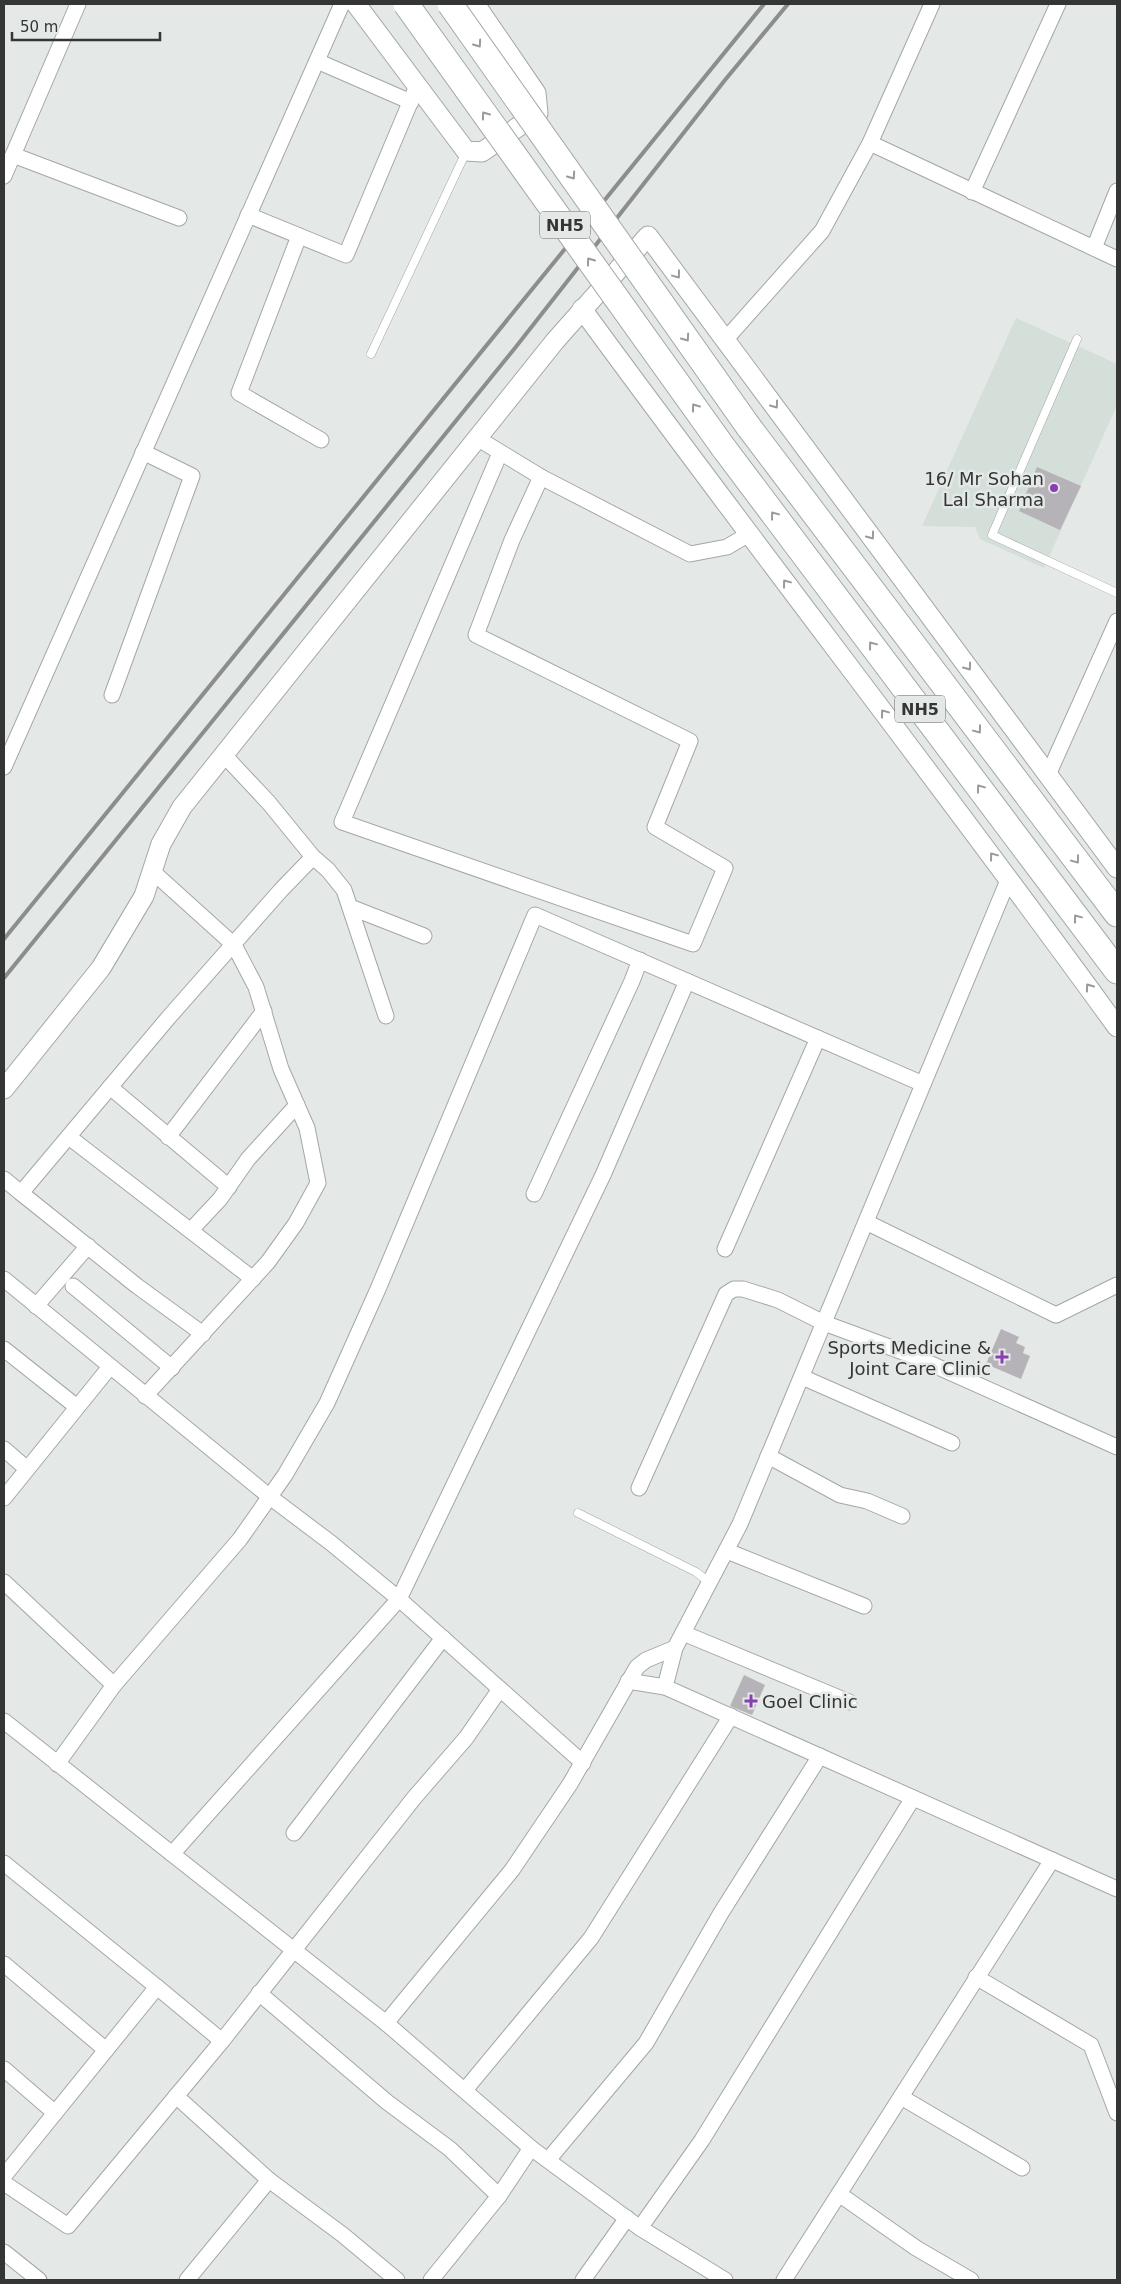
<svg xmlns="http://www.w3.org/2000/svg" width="1121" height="2284" viewBox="0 0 1121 2284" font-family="'DejaVu Sans',sans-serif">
<rect width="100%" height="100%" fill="#e4e8e6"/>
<path fill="#d3dfd8" d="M1016,318L1117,364V405L1044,568L980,539L975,527L922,526Z"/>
<g fill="#b5b3b7">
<path d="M1037,467L1081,486L1060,530L1019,511Z"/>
<path d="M1001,1329L1019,1337L1016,1343L1025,1347L1023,1353L1030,1356L1021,1379L986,1364Z"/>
<path d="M744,1675L765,1685L752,1715L730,1706Z"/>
</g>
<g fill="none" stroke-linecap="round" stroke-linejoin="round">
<g stroke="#a3a7a5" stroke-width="9">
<g id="service">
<path d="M1077,339L992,535L1117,593"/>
<path d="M371,354L466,152"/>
<path d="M578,1513L696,1572L710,1583"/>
</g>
</g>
<g stroke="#a3a7a5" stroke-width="17">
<g id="minor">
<path d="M317,61L411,102"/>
<path d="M870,143L1117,259"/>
<path d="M13,155L179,218"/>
<path d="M4,176L78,4"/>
<path d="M972,192L1058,4"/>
<path d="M248,215L346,255L417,86"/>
<path d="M299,236L239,393L321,440"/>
<path d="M1094,248L1117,191"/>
<path d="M726,339L822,231L870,143L932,4"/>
<path d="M477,438L541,477L690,554L727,547L749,534"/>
<path d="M500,453L342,822L693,944L725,868L655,827L690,741L476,635L512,540L541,477"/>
<path d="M112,695L192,476L143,452"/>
<path d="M4,767L342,4"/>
<path d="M1048,775L1117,621"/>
<path d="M313,857L328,870L344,890L386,1016"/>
<path d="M1009,878L740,1524L675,1648L665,1687L1117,1889"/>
<path d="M350,907L424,936"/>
<path d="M110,1087L229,1187"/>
<path d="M69,1137L253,1279"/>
<path d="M168,1137L264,1011"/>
<path d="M4,1179L21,1193"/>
<path d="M534,1194L632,981L640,960"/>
<path d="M866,1222L1056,1315L1117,1285"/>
<path d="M191,1230L220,1199L248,1159L297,1105"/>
<path d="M725,1249L818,1038"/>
<path d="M4,1279L270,1497L331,1543L399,1599L500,1689L466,1738L414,1798L222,2041L157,1987L4,2176"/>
<path d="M73,1286L172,1368"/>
<path d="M36,1306L88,1246"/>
<path d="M203,1334L137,1286L21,1193L169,1017L281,890L313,857L269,803L224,755"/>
<path d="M4,1349L77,1407"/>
<path d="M802,1377L952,1443"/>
<path d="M145,1396L268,1262L296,1223L318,1183L307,1128L281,1069L256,987L234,945L152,871"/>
<path d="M4,1449L27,1469"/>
<path d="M768,1456L840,1495L867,1501L902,1516"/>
<path d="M639,1488L726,1294L734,1289H743L778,1300L824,1323L911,1355L1117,1447"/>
<path d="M4,1498L109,1368"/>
<path d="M727,1551L864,1606"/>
<path d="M4,1582L114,1685"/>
<path d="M683,1633L849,1702"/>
<path d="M628,1681L665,1687"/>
<path d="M500,1689L583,1763"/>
<path d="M4,1721L386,2023L512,1870L570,1784L637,1667L646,1660L675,1648"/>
<path d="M57,1764L114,1685L240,1539L285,1475L327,1403L378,1289L535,915L923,1084"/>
<path d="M294,1833L443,1638"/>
<path d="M172,1854L399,1599L603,1175L687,981"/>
<path d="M4,1863L157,1987"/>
<path d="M4,1964L106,2050"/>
<path d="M976,1977L1091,2045L1117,2113"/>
<path d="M259,1993L387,2102L450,2149L499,2196"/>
<path d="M386,2023L531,2148L640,2228L702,2140L913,1798"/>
<path d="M4,2069L55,2113"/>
<path d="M465,2090L591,1938L731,1716"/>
<path d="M176,2096L269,2180L343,2235L397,2280"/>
<path d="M901,2097L1022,2168"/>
<path d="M548,2160L646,2043L721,1913L820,1756"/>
<path d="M4,2183L68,2226L222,2041"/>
<path d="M839,2194L916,2248L971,2280"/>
<path d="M640,2228L725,2280"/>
<path d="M4,2252L39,2280"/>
<path d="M187,2280L269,2180"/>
<path d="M431,2280L499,2196L531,2148"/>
<path d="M583,2280L627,2218"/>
<path d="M784,2280L1052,1860"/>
</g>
</g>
<g stroke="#a3a7a5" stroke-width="21">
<g id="tertiary">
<path d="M356,4L466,151L482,152L538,113L536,93L475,4"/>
<path d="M582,309C758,550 942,785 1117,1027"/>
<path d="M4,1089L101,968L144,896L161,844L182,807L555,341L648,236L1117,868"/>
</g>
</g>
<g stroke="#a3a7a5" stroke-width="27">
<g id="trunk">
<path d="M748,426L1117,914"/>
<path d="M723,447L1117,971"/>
</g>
</g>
<use href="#service" stroke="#fff" stroke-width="8"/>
<use href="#minor" stroke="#fff" stroke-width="15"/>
<use href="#tertiary" stroke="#fff" stroke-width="19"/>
<use href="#trunk" stroke="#fff" stroke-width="25"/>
<g stroke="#8b8e8c" stroke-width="4">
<path d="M4,939L764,4"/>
<path d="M4,978L515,348L725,80L788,4"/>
</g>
<g stroke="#a3a7a5" stroke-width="27" stroke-linecap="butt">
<g id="trunk-bridge">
<path d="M406,4L723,447"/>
<path d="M450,4L748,426"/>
</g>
</g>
<use href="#trunk-bridge" stroke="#fff" stroke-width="25"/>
</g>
<defs><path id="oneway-chevron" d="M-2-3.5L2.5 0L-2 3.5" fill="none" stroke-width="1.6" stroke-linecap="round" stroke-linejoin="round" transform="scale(1.25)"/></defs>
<g stroke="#9a9a9a">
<use href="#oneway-chevron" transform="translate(478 44) rotate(55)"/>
<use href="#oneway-chevron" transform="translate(485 115) rotate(-126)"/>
<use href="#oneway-chevron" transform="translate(572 176) rotate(55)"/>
<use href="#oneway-chevron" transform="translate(590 261) rotate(-126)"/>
<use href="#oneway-chevron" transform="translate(677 275) rotate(53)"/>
<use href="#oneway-chevron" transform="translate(686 338) rotate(55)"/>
<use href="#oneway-chevron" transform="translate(775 405) rotate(54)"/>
<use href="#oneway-chevron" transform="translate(695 407) rotate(-126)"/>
<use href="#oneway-chevron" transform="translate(774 515) rotate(-127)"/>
<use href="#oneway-chevron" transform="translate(871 536) rotate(54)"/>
<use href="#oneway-chevron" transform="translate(786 583) rotate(-127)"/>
<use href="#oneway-chevron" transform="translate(872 645) rotate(-127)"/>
<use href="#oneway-chevron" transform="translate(968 667) rotate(54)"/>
<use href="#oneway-chevron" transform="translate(884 713) rotate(-127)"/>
<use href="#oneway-chevron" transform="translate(978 730) rotate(53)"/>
<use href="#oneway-chevron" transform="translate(980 788) rotate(-127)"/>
<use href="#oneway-chevron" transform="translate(993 856) rotate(-127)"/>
<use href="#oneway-chevron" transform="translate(1076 860) rotate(53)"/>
<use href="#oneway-chevron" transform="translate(1077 918) rotate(-127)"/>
<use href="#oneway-chevron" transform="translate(1089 987) rotate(-126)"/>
</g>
<g fill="#873fb2" stroke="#e4e8e6" stroke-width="2">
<circle cx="1054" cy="488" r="5"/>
<path d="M999.5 1349.5h5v5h5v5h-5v5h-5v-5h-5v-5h5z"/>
<path d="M748.5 1693.5h5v5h5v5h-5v5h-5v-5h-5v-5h5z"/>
</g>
<g text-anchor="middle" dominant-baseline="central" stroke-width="5" stroke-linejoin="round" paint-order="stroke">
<g fill="#e4e8e6" stroke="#696b6a" stroke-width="1">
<rect x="540" y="211.5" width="50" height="27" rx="4"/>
<rect x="895" y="695.5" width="50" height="27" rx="4"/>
</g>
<g font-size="16" font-weight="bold" fill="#343635">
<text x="565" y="225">NH5</text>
<text x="920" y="709">NH5</text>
</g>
<g font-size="18" fill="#343635" stroke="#e4e8e6" text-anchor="end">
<text x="1044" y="478">16/ Mr Sohan<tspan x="1044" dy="21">Lal Sharma</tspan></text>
<text x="991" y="1347">Sports Medicine &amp;<tspan x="991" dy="21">Joint Care Clinic</tspan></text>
<text x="762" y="1701" text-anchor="start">Goel Clinic</text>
</g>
</g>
<rect width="1121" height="2284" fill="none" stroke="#343635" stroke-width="10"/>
<path d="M12 32v8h148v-8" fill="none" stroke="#343635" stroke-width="2.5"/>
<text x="20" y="32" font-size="15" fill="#343635" stroke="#e4e8e6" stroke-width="4" paint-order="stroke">50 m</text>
</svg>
